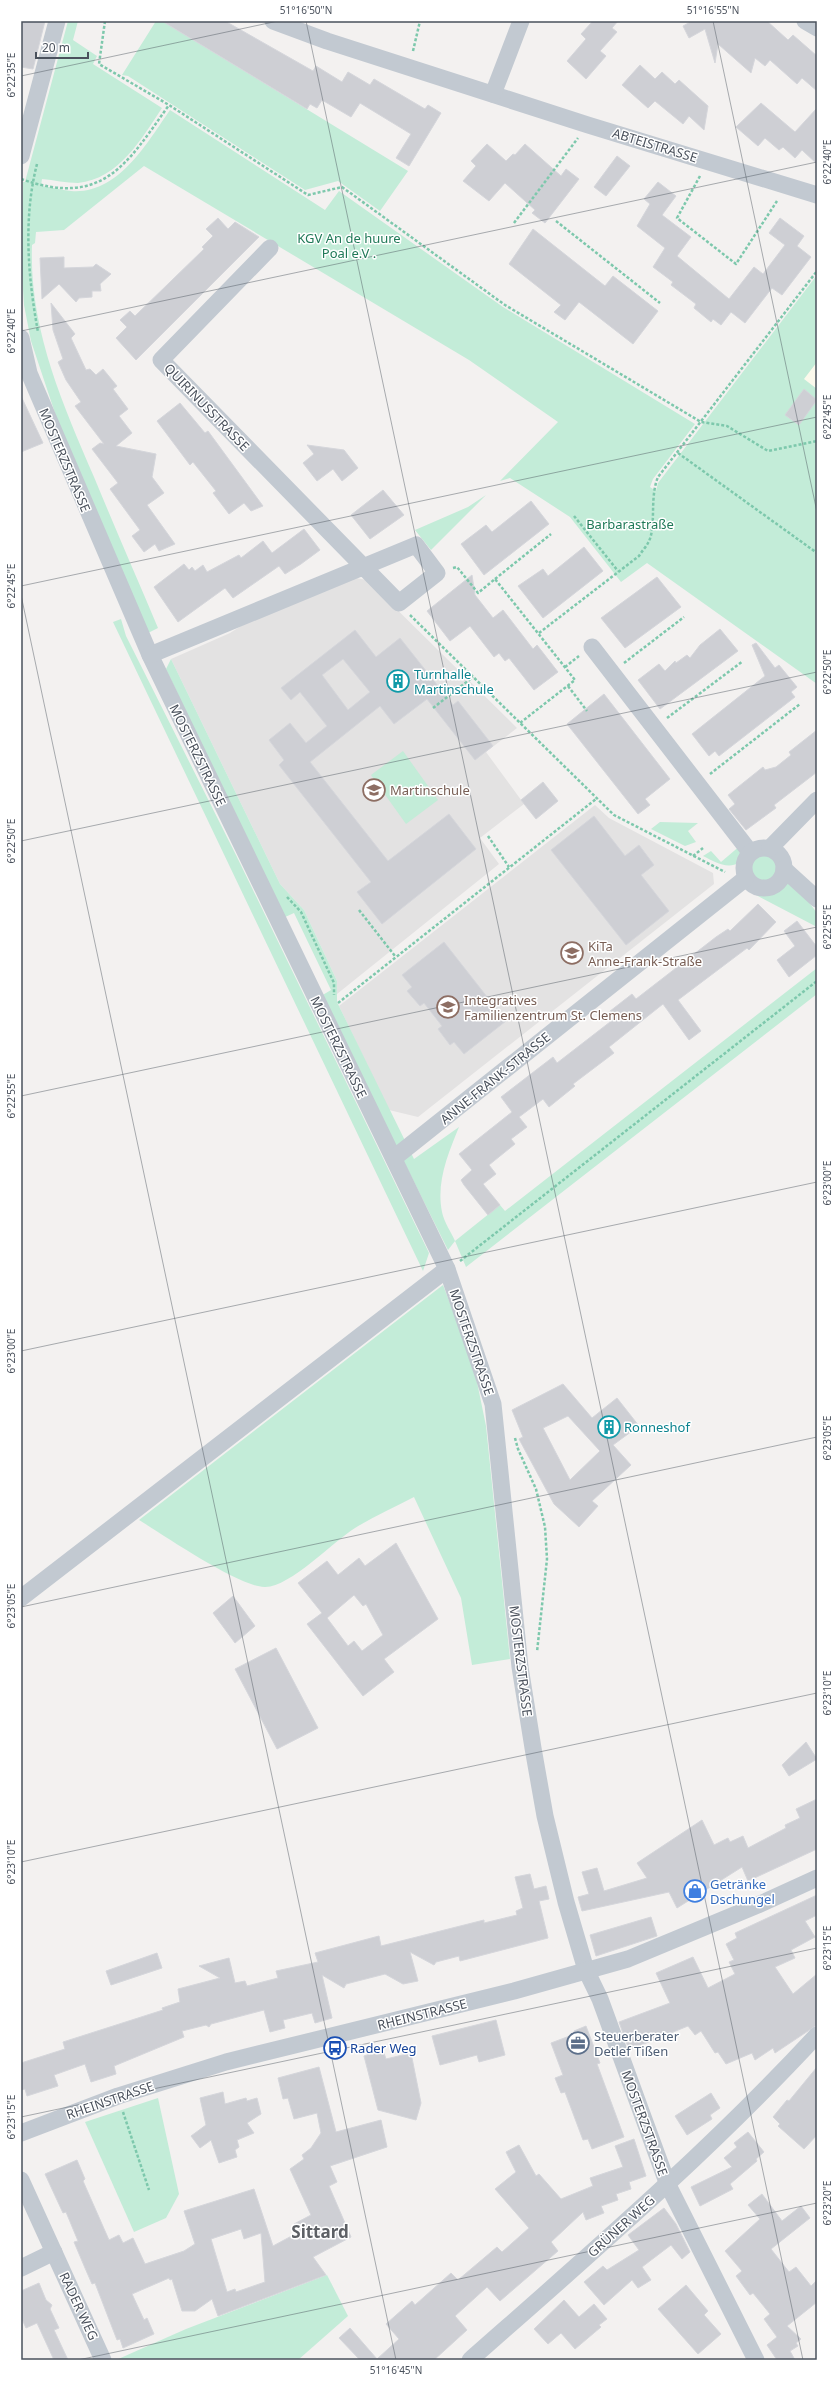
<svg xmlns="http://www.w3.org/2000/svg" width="838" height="2381" viewBox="0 0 838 2381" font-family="'Noto Sans',sans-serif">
<rect width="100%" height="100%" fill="#f3f1f0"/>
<path fill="#fbf9ec" d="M817,362V389L803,379Z"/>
<g fill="#e3e2e2">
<path d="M350,577L367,580L517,728L486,752L524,804L480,838L499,864L337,994V981L304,910L280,884L171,659L230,633L255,617Z"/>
<path d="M595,805L609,818L713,873L714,884L418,1117L389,1110L339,1006Z"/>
</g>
<g fill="#c3ecd8">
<path d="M68,21H78L73,40L97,56L93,64L162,108C142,138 119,179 78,183C66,183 54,180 42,179L41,186C51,187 61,190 71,191C118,195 147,143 170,110L325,210L339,191L503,307L695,424L653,479L650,487L656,491L658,483L817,275V362L804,379L817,389V684L647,563L621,582L570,517L510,478L500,481L558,422L469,360L144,166L64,230L36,232L35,243L32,245C29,328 62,403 94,477C115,528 137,578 158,628L148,633L57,419L31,341L24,305L21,259L23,182H25Z"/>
<path d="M156,21H162L408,171L380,211L338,181L305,190L128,76L122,75Z"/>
<path d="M486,495L431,550L415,530L468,507Z"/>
<path d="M121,619L126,636L236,855L429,1253L423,1271L113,622Z"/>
<path d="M171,659L280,884L304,910L337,981V1002L414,1159L459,1127C448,1154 436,1182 442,1212C444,1222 451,1232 455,1241L500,1205L505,1211L817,968V994L466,1267L455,1241L448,1250L321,996L331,990L294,913L283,918L166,669Z"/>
<path d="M403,751L438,800L406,824L371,775Z"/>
<path d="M660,822L698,823L688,831L696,842L685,846L651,829Z"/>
<path d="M741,845V861C729,871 715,862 703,856L711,851L721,862Z"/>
<circle cx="764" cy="868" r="13"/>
<path d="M793,881L817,913V927L754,894L777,890L785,883Z"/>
<path d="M443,1285L461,1332L477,1382L486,1426L510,1659L472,1665L461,1598L414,1497C395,1507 374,1516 355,1528C334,1541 288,1589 264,1587C238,1586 165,1536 139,1520Z"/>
<path d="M158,2098L179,2194L166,2218L134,2232L85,2122Z"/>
<path d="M327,2275L348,2316L298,2360H116L186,2329Z"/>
</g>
<g fill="#cecfd4" stroke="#d5d6db" fill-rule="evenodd">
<path d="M21,21H45L33,69L21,67Z"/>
<path d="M162,21H225L313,71L316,66L342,82L348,72L370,85L374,79L425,109L428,105L441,113L409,166L396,158L411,134L360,103L351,117L322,100L317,108L310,104L307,109Z"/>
<path d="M593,21H618L612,28L617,32L600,51L606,56L586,79L567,61L586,39L581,34Z"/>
<path d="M692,21H767L788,40L793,35L817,56V91L802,78L797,84L770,60L765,66L755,58L751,73L718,44L715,63L705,29L689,38L683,26Z"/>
<path d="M640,65L655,79L662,72L675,84L679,80L708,106L704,130L689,116L683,124L655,101L648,108L622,85Z"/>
<path d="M761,103L795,132L817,108V164L802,150L795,158L783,147L779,150L765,138L758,146L736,127Z"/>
<path d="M487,144L506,161L513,154L515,155L525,144L561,176L566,169L579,179L545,223L532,213L535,210L505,183L489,201L463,181L476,166L471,161Z"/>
<path d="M617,156L630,166L606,196L594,187Z"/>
<path d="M658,182L676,196L662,215L691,237L677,256L729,299L754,267L763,274L785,245L769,233L780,218L804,236L797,246L811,257L782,295L772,288L745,323L731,312L721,325L713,319L711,322L694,308L696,304L671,285L673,282L653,267L665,248L637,226L650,204L644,199Z"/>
<path d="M218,218L228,229L235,222L259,237L136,360L116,338L127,327L120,320L130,311L135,316L204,249L202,247L213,236L206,229Z"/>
<path d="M533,229L605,286L613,276L658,311L633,344L579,302L565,320L554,312L561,305L509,264Z"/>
<path d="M64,257V268L93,267L96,264L111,274L100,284L101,291H92V297L79,298L76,302L59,284L42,299L40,258Z"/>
<path d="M51,303L75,334L71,338L86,370L90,369L96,375L103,369L117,386L113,389L128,409L119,416L132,433L116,446L156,454L152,477L164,493L147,505L175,544L159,551L155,544L144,552L132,536L140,530L110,489L118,483L92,449L100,443L104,444L75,406L81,402L66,380L58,362L63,359L53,330Z"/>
<path d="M804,389L817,400L799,425L785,415Z"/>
<path d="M21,396L43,443L21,452Z"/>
<path d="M180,403L205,433L208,431L263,506L251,511L244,503L229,514L213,493L216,491L193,462L190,465L157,421Z"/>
<path d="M307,445L344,450L358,468L342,481L333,469L317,481L303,463L314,454Z"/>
<path d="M383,490L404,515L370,539L351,515Z"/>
<path d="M531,501L549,524L484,575L461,544L486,525L492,532Z"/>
<path d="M304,529L320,550L301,564L285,574L279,566L233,598L225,588L178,622L154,587L184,564L189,570L192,567L195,571L203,565L207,572L239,555L241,558L263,541L272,553Z"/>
<path d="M584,547L603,571L543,618L518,586L543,569L548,576Z"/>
<path d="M472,575L475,595L493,618L503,610L533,649L537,645L558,672L534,690L509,658L505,661L499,653L494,657L470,626L450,641L427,611Z"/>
<path d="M657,577L681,607L625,648L601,618Z"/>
<path d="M720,629L738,651L660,709L638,680L659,664L665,671L675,661L676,663L687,655L690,658L700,645Z"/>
<path d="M355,630L376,657L400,638L453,705L458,701L493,746L475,760L427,699L394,724L380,706L310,762L388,861L449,814L476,849L382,924L357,892L371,882L279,765L284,760L269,740L290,723L306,743L327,726L300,692L291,700L281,688ZM343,659L370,692L348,710L322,675Z"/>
<path d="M756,643L775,668L779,665L797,687L791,692L795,697L719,756L715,751L709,756L692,734L765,676L752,645Z"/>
<path d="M604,694L670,779L645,799L650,805L638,814L567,724Z"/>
<path d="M817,730V772L774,805L776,808L746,830L729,809L735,804L728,795L763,767L765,770L776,767L791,755L789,752Z"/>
<path d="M543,782L558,801L536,819L521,800Z"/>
<path d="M594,816L625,856L639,845L654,865L641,875L669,911L626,945L551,850Z"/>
<path d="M758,904L776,922L749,950L747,948L678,1000L701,1031L689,1040L663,1004L609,1047L614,1053L573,1084L575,1086L549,1107L543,1099L519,1117L527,1127L511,1139L515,1144L489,1165L496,1174L483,1184L500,1205L488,1215L464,1185L461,1180L472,1170L459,1154L512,1112L501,1097L553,1057L557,1063L610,1022L605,1015L632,994L636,999L716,937L728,929L730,931Z"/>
<path d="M797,921L817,947V955L789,977L777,960L795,946L784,931Z"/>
<path d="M444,942L506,1021L464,1054L454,1042L450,1045L438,1029L442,1026L424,1003L420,1006L407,991L412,987L402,975Z"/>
<path d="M563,1384L592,1418L617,1398L639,1426L613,1445L631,1465L592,1501L598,1506L579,1527L554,1504L519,1439L523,1437L512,1410ZM568,1416L600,1451L570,1480L543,1428Z"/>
<path d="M396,1543L438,1619L384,1659L394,1672L363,1696L307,1624L322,1613L298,1583L327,1561L338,1575L359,1558L365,1566ZM354,1595L363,1606L366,1604L383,1635L362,1651L354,1641L348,1646L327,1618Z"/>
<path d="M233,1596L255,1626L235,1643L213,1613Z"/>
<path d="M276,1648L318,1728L277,1749L235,1669Z"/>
<path d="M806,1742L817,1759L789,1776L782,1765Z"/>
<path d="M817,1799V1849L748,1881L742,1867L677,1908L669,1892L582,1911L578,1897L589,1894L582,1872L597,1868L604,1891L647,1878L637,1863L702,1820L714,1845L728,1838L730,1842L743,1836L748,1848L786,1828L785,1825L800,1818L796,1809Z"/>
<path d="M530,1874L534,1889L546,1886L549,1899L539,1901L548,1938L460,1961L459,1956L436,1962L434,1965L410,1952L418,1981L403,1984L385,1974L346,1984L344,1988L322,1975L332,2018L315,2023L312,2013L283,2020L285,2028L270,2032L264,2010L211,2024L209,2027L206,2025L182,2031L184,2037L114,2066L116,2074L91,2082L85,2064L54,2075L58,2086L27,2096L25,2089L21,2090V2063L65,2049L63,2042L163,2010L162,2008L180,2002L178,1989L220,1978L199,1966L229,1958L235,1983L245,1981L247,1986L278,1978L276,1971L318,1962L315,1953L379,1936L381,1946L484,1920V1923L517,1915L516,1911L523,1908L515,1877Z"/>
<path d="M817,1895V1915L805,1921L815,1937L791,1950L795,1958L775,1967L793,1994L817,1974V2025L775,2053L773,2048L755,2060L752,2053L726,2064L718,2052L715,2053L701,2031L695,2035L688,2026L629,2050L619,2022L670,2003L656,1973L693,1957L708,1988L735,1974L729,1962L734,1960L726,1944L737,1938L735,1933Z"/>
<path d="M651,1917L657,1936L596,1956L590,1935Z"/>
<path d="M157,1953L162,1968L111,1985L106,1971Z"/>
<path d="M496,2020L505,2055L479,2062L477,2055L440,2065L432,2036Z"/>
<path d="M586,2026L600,2063L597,2064L624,2137L592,2149L588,2139L583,2140L565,2092L561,2093L555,2078L563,2075L551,2043L575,2034L574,2031Z"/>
<path d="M383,2050L386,2059L411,2053L421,2103L416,2120L378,2110L364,2056Z"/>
<path d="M319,2067L336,2132L381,2120L387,2147L330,2166L337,2182L329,2186L351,2237L313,2257L326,2275L218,2316L212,2299L195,2311H182L172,2279L170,2280L169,2278L132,2294L144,2320L147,2318L154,2334L123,2348L120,2339L117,2340L95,2283L92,2284L85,2268L74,2242L78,2241L66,2212L63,2213L45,2174L77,2160L85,2179L83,2181L109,2240L119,2235L123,2243L133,2238L145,2264L184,2251L195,2244L184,2211L254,2189L273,2246L299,2232L294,2224L311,2215L290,2169L304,2159L302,2155L311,2148L321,2133L317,2113L294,2119L288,2098L283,2099L278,2078ZM241,2229L244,2239L261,2233L265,2282L236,2292L235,2289L227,2292L211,2239Z"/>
<path d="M817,2067V2135L804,2149L778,2126L780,2124L773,2117L787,2100L789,2101Z"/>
<path d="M223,2092L225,2104L246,2098L247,2101L257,2098L261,2114L247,2123L254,2133L237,2140L239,2147L235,2150L237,2157L219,2163L211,2140L200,2148L191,2136L206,2125L200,2098Z"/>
<path d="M711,2093L720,2108L710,2115L712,2119L687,2135L675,2116Z"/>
<path d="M748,2132L764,2152L756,2159L757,2161L730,2184L733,2189L700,2206L691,2187L732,2167L724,2158L737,2147L734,2143Z"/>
<path d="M634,2139L646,2176L629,2182L631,2189L616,2194L618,2200L601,2206L604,2213L586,2220L583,2212L551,2242L558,2251L500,2301L487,2287L455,2316L467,2330L434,2360H360L339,2338L350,2328L377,2359L399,2339L386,2324L412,2301L415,2305L451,2273L458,2280L497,2247L502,2252L529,2228L495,2189L516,2172L506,2152L519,2145L536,2176L539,2174L561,2199L593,2186L590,2178L623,2167L615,2146Z"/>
<path d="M762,2194L782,2221L801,2206L810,2218L771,2249L789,2272L796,2267L811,2286L817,2280V2302L787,2326L801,2339L796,2343L798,2346L790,2351L795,2360H777L767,2345L777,2337L764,2319L770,2314L753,2293L750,2295L736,2276L742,2271L725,2251L760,2219L748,2205Z"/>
<path d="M664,2208L676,2224L690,2252L682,2259L671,2245L642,2267L651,2280L638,2288L632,2280L604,2305L584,2282L603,2266L607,2270L639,2250L628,2235Z"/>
<path d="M39,2283L46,2300L52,2305L50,2309L59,2328L54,2330L68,2360H54L37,2323L26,2328L21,2317V2291Z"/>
<path d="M686,2285L708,2311L704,2315L721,2334L698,2354L658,2309Z"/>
<path d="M564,2300L579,2317L594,2304L607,2319L599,2325L601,2327L575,2349L561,2333L548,2344L534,2329Z"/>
</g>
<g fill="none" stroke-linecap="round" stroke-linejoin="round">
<g stroke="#7dc8ac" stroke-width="2.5" stroke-dasharray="3 2" stroke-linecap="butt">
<path d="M105,21L99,64L169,105L308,195L342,187L505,305L701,422L727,426L768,451L817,441"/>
<path d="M413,51L420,21"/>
<path d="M37,164C23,218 28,278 38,332"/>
<path d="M700,176L677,218L736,264L777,201"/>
<path d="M21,179C103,208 127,164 169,105"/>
<path d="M556,221L660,303"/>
<path d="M514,223L578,138"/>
<path d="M678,453L817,553"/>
<path d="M574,516L618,571"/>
<path d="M453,568L457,567L478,593L495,579L575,680L520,723"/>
<path d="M495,579L551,534"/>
<path d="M410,615L614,815L725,872"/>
<path d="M539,633L639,556C642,551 646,547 648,543C657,527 649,499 658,477L817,271"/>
<path d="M624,663L684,617"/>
<path d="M565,667L579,656"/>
<path d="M568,686L587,711"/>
<path d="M433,708L473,677"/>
<path d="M667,718L743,661"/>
<path d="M710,774L800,704"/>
<path d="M488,836L509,867"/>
<path d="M693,856L703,848"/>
<path d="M287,897L301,912L334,983V995"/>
<path d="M359,910L395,956"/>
<path d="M338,1003L596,799"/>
<path d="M460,1261L817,981"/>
<path d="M515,1438L518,1449L536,1489L545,1527L547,1559L537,1652"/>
<path d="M123,2112L149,2190"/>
</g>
<g stroke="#c2c9d1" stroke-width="17">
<path d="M273,21L327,41L588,125L817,195"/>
<path d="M805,21L817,28"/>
<path d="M493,94L521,21"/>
<path d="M21,156L57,21"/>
<path d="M21,338L29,373L150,655L447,1269L493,1404L520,1667L533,1748L545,1816L566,1902L586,1970L600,1999L668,2185L756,2360"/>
<path d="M592,647L750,852"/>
<path d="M150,655L416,545L437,573L399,603L161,360L270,248"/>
<circle cx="764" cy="868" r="20"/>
<path d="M770,848L817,800"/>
<path d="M784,869L817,899"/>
<path d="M394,1158L746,878"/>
<path d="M21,1598L447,1269"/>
<path d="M21,2133L118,2096L226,2062L514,1991L628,1959L758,1905L817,1878"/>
<path d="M21,2180L103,2360"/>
<path d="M21,2268L54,2252"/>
<path d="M470,2360C589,2255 709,2152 817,2035"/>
</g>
</g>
<path fill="none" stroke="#4a515c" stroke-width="1" stroke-opacity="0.45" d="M306,21L803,2360M713,21L817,512M21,76L278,21M21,331L817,162M21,586L817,417M21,595L396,2360M21,841L817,672M21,1096L817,927M21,1351L817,1182M21,1607L817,1437M21,1862L817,1693M21,2117L817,1948M78,2360L817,2203"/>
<defs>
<g id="building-ring" transform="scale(1.15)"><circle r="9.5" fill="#fff" stroke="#0f9aa8" stroke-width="1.5"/><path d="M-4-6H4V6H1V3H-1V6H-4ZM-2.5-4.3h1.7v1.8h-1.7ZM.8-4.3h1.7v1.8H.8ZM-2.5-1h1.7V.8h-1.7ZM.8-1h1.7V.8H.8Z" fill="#0f9aa8"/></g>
<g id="school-ring" transform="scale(1.15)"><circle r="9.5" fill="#fff" stroke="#8d6e63" stroke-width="1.5"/><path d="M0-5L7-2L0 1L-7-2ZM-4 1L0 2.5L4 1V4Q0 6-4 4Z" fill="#8d6e63"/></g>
<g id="shop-ring" transform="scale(1.15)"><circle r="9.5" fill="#fff" stroke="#3f7fe0" stroke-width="1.5"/><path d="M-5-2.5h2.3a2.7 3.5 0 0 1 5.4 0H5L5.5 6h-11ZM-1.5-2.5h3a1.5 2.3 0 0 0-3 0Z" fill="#3f7fe0"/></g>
<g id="office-ring" transform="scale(1.15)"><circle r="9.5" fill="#fff" stroke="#5c6f8a" stroke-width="1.5"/><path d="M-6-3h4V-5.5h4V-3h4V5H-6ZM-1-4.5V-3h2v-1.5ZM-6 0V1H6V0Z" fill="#5c6f8a"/></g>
<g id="bus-ring" transform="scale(1.15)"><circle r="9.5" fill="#fff" stroke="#1a4fb4" stroke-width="1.5"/><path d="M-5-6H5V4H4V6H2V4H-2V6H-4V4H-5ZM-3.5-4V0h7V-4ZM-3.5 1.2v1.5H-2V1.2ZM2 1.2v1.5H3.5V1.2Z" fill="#1a4fb4"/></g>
</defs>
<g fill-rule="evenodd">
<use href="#building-ring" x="398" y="681"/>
<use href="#school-ring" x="374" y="790"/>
<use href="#school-ring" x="572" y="953"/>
<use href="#school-ring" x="448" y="1007"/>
<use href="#building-ring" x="609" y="1427"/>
<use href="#shop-ring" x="695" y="1891"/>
<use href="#office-ring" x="578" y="2043"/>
<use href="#bus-ring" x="335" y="2048"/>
</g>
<g text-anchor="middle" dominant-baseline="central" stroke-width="3" stroke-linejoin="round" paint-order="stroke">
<g font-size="13" fill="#4a515c" stroke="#fff">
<text transform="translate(655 145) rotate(17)">ABTEISTRASSE</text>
<text transform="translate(207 407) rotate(46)">QUIRINUSSTRASSE</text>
<text transform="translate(65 460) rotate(67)">MOSTERZSTRASSE</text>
<text transform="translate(198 755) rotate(64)">MOSTERZSTRASSE</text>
<text transform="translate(339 1047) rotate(64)">MOSTERZSTRASSE</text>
<text transform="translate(495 1078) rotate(-39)">ANNE-FRANK-STRASSE</text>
<text transform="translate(472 1342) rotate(71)">MOSTERZSTRASSE</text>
<text transform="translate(521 1661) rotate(83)">MOSTERZSTRASSE</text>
<text transform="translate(422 2014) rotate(-14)">RHEINSTRASSE</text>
<text transform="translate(110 2100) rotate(-19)">RHEINSTRASSE</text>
<text transform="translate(645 2123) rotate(70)">MOSTERZSTRASSE</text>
<text transform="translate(621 2226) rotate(-42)">GRÜNER WEG</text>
<text transform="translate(79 2306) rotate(65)">RADER WEG</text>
</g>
<g font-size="13" fill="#1f7957" stroke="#fff">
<text x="349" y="238">KGV An de huure<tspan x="349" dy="15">Poal e.V .</tspan></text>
<text x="630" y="524">Barbarastraße</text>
</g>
<g font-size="13" fill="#0d838f" stroke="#fff" text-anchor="start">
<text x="414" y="674">Turnhalle<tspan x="414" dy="15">Martinschule</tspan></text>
<text x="624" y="1427">Ronneshof</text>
</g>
<g font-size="13" fill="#785e54" stroke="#fff" text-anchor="start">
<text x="390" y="790">Martinschule</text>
<text x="588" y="946">KiTa<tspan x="588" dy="15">Anne-Frank-Straße</tspan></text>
<text x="464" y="1000">Integratives<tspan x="464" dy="15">Familienzentrum St. Clemens</tspan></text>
</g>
<g font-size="13" fill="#366cbe" stroke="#fff" text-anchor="start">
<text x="710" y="1884">Getränke<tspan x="710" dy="15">Dschungel</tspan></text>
</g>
<g font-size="13" fill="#4e5e75" stroke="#fff" text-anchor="start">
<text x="594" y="2036">Steuerberater<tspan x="594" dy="15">Detlef Tißen</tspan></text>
</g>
<g font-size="13" fill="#164399" stroke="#fff" text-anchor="start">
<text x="350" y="2048">Rader Weg</text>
</g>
<g font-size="17" font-weight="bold" fill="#5d6065" stroke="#fff">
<text x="320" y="2231">Sittard</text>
</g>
</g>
<rect width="838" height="2381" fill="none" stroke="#ffffff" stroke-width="44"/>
<path d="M36 52v6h52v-6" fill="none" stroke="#4a515c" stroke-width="2"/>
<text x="42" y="52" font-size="12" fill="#4a515c" stroke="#ffffff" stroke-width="3" paint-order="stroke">20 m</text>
<rect x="22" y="22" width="794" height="2337" fill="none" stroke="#4a515c" stroke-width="1.5"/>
<g font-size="10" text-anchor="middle" fill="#4a515c">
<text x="306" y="14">51°16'50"N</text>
<text x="713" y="14">51°16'55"N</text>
<text transform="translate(11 75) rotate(-90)" y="4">6°22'35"E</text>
<text transform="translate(827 162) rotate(-90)" y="4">6°22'40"E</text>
<text transform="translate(11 331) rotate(-90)" y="4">6°22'40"E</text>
<text transform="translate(827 417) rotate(-90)" y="4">6°22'45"E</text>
<text transform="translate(11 586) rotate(-90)" y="4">6°22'45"E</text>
<text transform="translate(827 672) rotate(-90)" y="4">6°22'50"E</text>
<text transform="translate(11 841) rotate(-90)" y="4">6°22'50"E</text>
<text transform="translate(827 927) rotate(-90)" y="4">6°22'55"E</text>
<text transform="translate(11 1096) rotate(-90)" y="4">6°22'55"E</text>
<text transform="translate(827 1183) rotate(-90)" y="4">6°23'00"E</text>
<text transform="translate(11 1351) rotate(-90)" y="4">6°23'00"E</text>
<text transform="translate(827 1438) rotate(-90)" y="4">6°23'05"E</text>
<text transform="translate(11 1606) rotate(-90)" y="4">6°23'05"E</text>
<text transform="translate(827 1693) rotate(-90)" y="4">6°23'10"E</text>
<text transform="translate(11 1862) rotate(-90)" y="4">6°23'10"E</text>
<text transform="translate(827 1948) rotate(-90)" y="4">6°23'15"E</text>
<text transform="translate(11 2117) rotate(-90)" y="4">6°23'15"E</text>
<text transform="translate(827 2203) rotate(-90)" y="4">6°23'20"E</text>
<text x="396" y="2374">51°16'45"N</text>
</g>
</svg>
